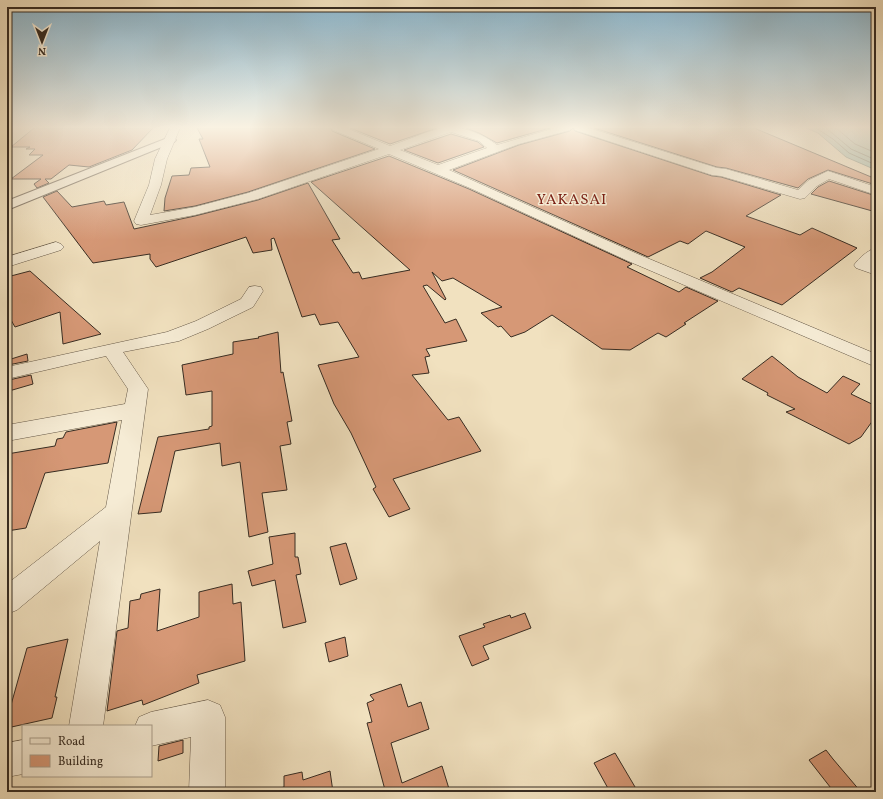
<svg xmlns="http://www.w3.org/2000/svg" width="883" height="799" viewBox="0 0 883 799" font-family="Vollkorn,serif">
<rect width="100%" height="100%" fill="#f1e1bf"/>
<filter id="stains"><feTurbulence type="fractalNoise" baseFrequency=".005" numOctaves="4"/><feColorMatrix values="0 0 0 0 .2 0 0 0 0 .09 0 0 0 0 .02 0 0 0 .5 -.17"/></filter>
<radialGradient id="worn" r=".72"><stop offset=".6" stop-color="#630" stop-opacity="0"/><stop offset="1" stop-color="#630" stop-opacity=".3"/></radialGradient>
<path fill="#9bbeb2" stroke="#738478" d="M806,128H876V170L846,157L818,133Z"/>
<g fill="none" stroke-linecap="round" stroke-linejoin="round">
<g stroke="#69756a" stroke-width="1">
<path d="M816,128L833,139L849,153L876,165"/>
<path d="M826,128L851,149L876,160"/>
<path d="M836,128L855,144L876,153"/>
</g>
</g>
<g fill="#d69876" stroke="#372c22">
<path d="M34,128H153L132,150L89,167L69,165L51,179H45L49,183L37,188L34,184L41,179H11L43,155H29L35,149H26L30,147H11Z"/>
<path d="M197,128H331L332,131L375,149L248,192L195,206L164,211L165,198L172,176L189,175L191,168L210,167L199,139H203Z"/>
<path d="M350,128H437L390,144Z"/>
<path d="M466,128H550L497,143L479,133Z"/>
<path d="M573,128L575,131L712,176L721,177L781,195L746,216L800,235L812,228L857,248L782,305L739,288L732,292L700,278L712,272L745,247L706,231L688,244L680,241L648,257L453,170L519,145L570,131Z"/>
<path d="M594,128H754L876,179V185L828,170L808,179L798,188L726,168L717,167Z"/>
<path d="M451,134L478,142L484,147L438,163L404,150Z"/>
<path d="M389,156L469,189L632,264L627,267L679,292L686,287L718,301L684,323L686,324L666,337L658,333L630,350L602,349L552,315L525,332L511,337L501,326L498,327L481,313L502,307L453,278L442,281L432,272L446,299L445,300L427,285L423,286L445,323L456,319L467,341L426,349L430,356L425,357L429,373L412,375L448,420L459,417L481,451L393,479L410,509L389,517L373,489L376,487L351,433L334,404L318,365L359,357L338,322L320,325L315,314L302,317L274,238L271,239L272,250L253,253L246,237L156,267L150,259V254L93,263L43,197L57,191L72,207L104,201L106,205L124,202L134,229L195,216L258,200L308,183L340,239L332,240L353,273L359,272L362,279L410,270L311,182Z"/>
<path d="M829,181L876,196V212L811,194L818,187Z"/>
<path d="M30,271L58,296L101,334L63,344L60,312L15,327L7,313V277Z"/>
<path d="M278,332L281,373L283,372L292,421L287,422L291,444L280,446L287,490L262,493L268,532L249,537L240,462L222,466L220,443L175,451L161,512L138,514L158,437L209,429V427L212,426V391L186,395L182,365L233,354V342L259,338L258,337Z"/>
<path d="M27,354L28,361L8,365V360Z"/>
<path d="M772,356L798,377L827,393L843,376L860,384L851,394L876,406V416L861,437L849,444L786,412L795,409L767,395L768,393L742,379Z"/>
<path d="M31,375L33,384L9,391V380Z"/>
<path d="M117,422L108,463L45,473L26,528L7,531V454L55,446L57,439L63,438L66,432Z"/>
<path d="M295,533V557H298L301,574L296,575L306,622L283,628L275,580L252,586L248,571L273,564L269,537Z"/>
<path d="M346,543L357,579L340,585L330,547Z"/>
<path d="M232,584L233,604L241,602L245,661L197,675L199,683L143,705L142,700L107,711L117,631L128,628L130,601L140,599L141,594L160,589L157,631L199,617V592Z"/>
<path d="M525,613L531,628L483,646L489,659L472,666L459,636L485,627L483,624L510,615L511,618Z"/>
<path d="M345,637L348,656L329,662L325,643Z"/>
<path d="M68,639L55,697H57L52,718L7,728V706L11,705L27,648Z"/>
<path d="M401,684L408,707L421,702L429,729L391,743L402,783L442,766L450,792H381L385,790L367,723L372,722L367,703L374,700L370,695Z"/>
<path d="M183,740V753L158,761L159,746Z"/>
<path d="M826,750L833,759L861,792H834L809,760Z"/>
<path d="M615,753L638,792H610L594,763Z"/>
<path d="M330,771L333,792H278L277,789L284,787V776L302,772L303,780Z"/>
</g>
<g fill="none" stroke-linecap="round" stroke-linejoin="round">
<g stroke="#665949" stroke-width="1">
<g id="minor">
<path d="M170,128H180L167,159L161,185L150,215L195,207L248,193L379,149L333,130L332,128H346L390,146C406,141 428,130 444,128C462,125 483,134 497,145L555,128H571L570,130L519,144L449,170L640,255L876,354V367L628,261L470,188L389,154L258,199L195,215L141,225L136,224L134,221L149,185L155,159ZM451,132L479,141L487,148L438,165L400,150Z"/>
<path d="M574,128H589L717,168L726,169L798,190L809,180L828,171L876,187V195L829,179L817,186L805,198L800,199L721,176L712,175L575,130Z"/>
<path d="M56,242L61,244L64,247L61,250L7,267V257Z"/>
<path d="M876,248V261L873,264L876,265V275L856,268L854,265C859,258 868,250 876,248Z"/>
<path d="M255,286L261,287L263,291L253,307L208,329L179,341L123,352L148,389L103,726H69L100,541L17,610L7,614V584L106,507L122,420L7,441V425L125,404L128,389L106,356L7,379V367L167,332L196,321L241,299L249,287Z"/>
<path d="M208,700L220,705L225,717V792H189L191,737L151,746V726H135L139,717L151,712Z"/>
<path d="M23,740V774L7,777V743Z"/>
</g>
</g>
<g stroke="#665949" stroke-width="2">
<path id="tertiary" d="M170,137L174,138L176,140L174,142L7,210V201Z"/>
</g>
<use href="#minor" fill="#f6ecd5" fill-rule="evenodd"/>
<use href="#tertiary" fill="#f6ecd5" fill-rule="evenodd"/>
</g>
<linearGradient id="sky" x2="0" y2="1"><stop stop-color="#89b8d2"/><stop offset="0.53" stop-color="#f9f2e2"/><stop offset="1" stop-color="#f9f2e2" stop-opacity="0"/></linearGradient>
<rect width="883" height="240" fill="url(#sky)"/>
<g text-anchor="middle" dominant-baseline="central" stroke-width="3" stroke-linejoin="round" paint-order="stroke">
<g font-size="15" letter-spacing="1" fill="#7a1f14" stroke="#f6ecd5">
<text x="572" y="200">YAKASAI</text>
</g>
</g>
<rect width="883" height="799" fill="none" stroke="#f1e1bf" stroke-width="24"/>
<rect x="8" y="8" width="867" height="783" fill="none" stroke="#372c22" stroke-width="2"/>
<rect x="12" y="12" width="859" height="775" fill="none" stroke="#372c22"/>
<rect x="22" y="725" width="130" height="52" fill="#f6ecd5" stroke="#aa9f8d"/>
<rect x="30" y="738" width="20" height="6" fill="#f6ecd5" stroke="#aa9f8d"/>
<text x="58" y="745" font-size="12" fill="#372c22">Road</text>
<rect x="30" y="755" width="20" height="12" fill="#d69876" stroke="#aa9f8d"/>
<text x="58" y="765" font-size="12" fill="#372c22">Building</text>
<g transform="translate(42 42) rotate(180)" stroke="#f6ecd5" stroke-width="3" paint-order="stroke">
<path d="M0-3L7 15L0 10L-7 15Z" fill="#372c22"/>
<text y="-6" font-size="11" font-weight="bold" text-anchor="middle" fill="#372c22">N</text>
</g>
<rect width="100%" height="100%" filter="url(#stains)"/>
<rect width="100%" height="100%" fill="url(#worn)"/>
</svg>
